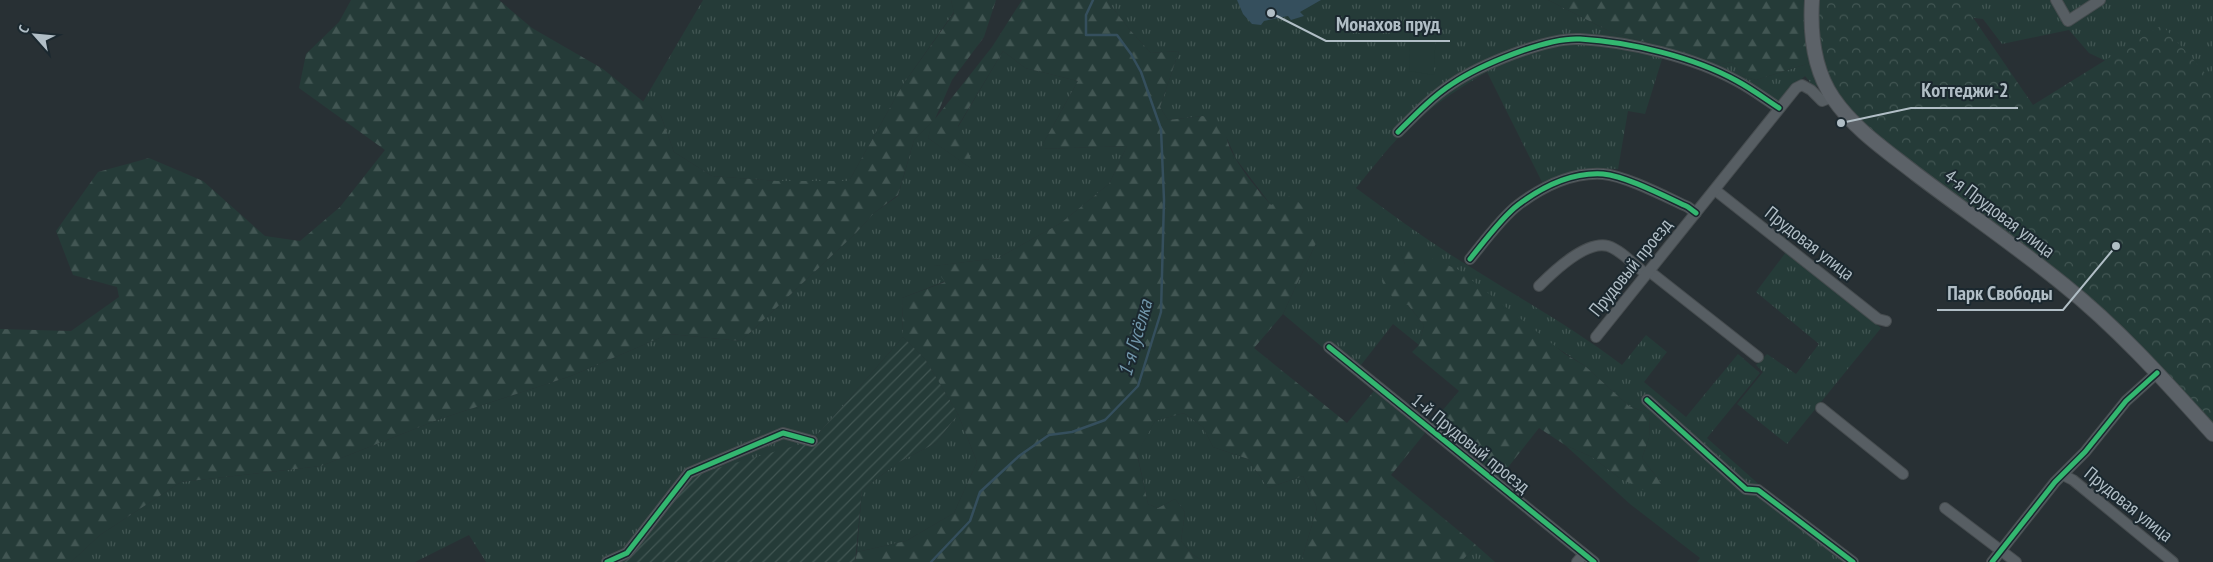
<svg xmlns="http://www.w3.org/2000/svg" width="2213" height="562" viewBox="0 0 2213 562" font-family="'PT Sans Narrow',sans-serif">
<defs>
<pattern id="grass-tufts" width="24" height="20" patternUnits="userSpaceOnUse" patternTransform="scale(1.25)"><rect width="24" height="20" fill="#253b38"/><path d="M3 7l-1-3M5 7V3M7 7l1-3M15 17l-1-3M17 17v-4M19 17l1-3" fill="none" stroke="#425653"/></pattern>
<pattern id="forest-firs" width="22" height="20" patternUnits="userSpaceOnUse" patternTransform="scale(1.25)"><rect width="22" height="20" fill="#253b38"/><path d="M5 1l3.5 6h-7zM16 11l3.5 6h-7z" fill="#425653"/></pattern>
<pattern id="park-crowns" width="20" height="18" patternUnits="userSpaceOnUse" patternTransform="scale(1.25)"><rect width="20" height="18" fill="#253b38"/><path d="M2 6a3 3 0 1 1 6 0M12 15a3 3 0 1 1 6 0" fill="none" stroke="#425653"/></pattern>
<pattern id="garden-furrows" width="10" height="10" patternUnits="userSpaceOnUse" patternTransform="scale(1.25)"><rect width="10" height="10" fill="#253b38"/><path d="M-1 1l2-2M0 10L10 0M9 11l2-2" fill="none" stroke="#425653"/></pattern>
</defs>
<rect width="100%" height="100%" fill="#283034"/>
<g fill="url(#grass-tufts)">
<path d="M703,0H951L954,12L902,86L849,181H777L712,176L674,152L661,116L643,102Z"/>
<path d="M1109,0H1548L1611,32L1721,64L1732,62L1743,76L1756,80L1810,63L1818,86L1814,87L1805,76L1778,101L1767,103L1702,68L1663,56L1645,114L1628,111L1618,169C1592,168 1567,173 1542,182L1487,72C1456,90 1427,109 1402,134C1385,151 1371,170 1356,188C1394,216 1432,244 1472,268C1523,300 1575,329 1622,365L1646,335L1667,352L1644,382L1686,417L1738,354L1760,373L1707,438L1763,488L1856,562H1697L1700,558L1630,504L1565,445L1592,457L1621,479L1662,484L1642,458L1649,438L1650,414L1629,406L1585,366L1398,245L1405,264L1408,305L1424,325L1419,345L1393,324L1354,374L1283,314L1317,241L1271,205L1236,159L1225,134L1203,116L1168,120L1160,107L1179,51L1151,53L1130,30L1108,2Z"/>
<path d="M1893,0H2213V112L2089,53L2069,30L2002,44L1983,19L1900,9Z"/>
<path d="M1003,51L1025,68L1078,81L1040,149L1127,146L1109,184L1061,223L998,258L934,266L946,281L902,298L903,337L812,441L627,553L607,562H486L469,535L415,562H71L100,535L181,482L321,466L440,419L571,376L669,334L741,341L856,233L874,213L898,196L914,140L933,121L928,138L975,171L958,127Z"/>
<path d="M1786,252L1881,328L1787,444L1737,404L1763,372L1756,365L1767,354L1796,374L1819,344L1756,292Z"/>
<path d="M1184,413L1203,427L1213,447L1248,459L1268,488L1303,476L1317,508L1301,562H1204L1192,554L1181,541L1185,512L1175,499L1158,508L1148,504L1137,453L1155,421Z"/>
<path d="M958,414L977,462L954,513L906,541L857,552L862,490L899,462L936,443Z"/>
<path d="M1476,545L1495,562H1461Z"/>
</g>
<g fill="url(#forest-firs)">
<path d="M351,0H499L532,28L603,69L661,116L674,152L712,176L777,181H849L902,86L954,13L951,0H996L984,37L952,80L935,119L992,47L1022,0H1109L1108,2L1130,30L1151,53L1179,51L1160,107L1168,120L1203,116L1227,129C1221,148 1258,190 1271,205L1292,195L1303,207L1317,241L1283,314L1254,348L1347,423L1374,391L1425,433L1391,475L1476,545L1461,562H1301L1317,508L1303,476L1268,488L1248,459L1213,447L1203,427L1184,413L1155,421L1137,454L1148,504L1158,508L1175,499L1185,512L1181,541L1192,554L1204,562H855L857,552L906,541L954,513L977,462L958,414L925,359L903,337L902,298L945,282L933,266L998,258L1061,223L1109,184L1127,146L1040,149L1078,81L1025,68L1003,51L958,126L976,172L928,138L932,122L914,140L898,195L874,213L856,233L741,341L669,334L571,376L440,419L321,466L181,482L100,535L71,562H0V329L71,331L119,297L117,287L73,275L56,231L98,172L149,158L203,181L265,236L300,241L340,207L385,150L299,88L306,54L339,22Z"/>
<path d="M1548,0H1806L1804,18L1810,63L1756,80L1743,76L1732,62L1721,64L1611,32Z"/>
<path d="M1397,244L1459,270L1565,354L1585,366L1629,406L1650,414L1649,438L1642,458L1662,484L1654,495L1621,479L1592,457L1565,445L1539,428L1498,480L1430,425L1459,391L1412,352L1419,345L1424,325L1408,305L1396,302L1383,284L1380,265L1405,264Z"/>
</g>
<path fill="url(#park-crowns)" d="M1817,0H1961L2033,105L2162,25L2213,82V427L2159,369L1885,146L1837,96L1824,71L1820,45Z"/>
<path fill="url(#garden-furrows)" d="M903,337L925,359L958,414L936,443L899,462L862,490L855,562H607L627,553L693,475L812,441Z"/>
<path fill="#253b38" d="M1410,24L1436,25L1434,75L1409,71Z"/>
<path fill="#354f5d" d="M1237,0H1321L1300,12L1304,16L1291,20L1288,16L1264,21L1261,25L1252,24L1243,14Z"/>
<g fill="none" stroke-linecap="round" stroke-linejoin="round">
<path stroke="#354f5d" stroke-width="2.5" d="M931,562L970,521L980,492L1019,456L1049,435L1072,432L1105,420L1138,386L1161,312L1164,200L1161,129L1141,72L1131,54L1117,35H1086V15L1093,0"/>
<g stroke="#464c4f" stroke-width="12">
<g id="minor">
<path d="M2056,0L2068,21L2100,0"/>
<path d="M1398,132C1415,115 1432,97 1452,84C1480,65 1547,37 1580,39C1630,42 1694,57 1737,81C1752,89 1765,99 1779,108"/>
<path d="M1715,190L1878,319L1886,321"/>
<path d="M1470,259C1483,243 1502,217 1518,205C1542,187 1572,172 1603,174C1626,176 1666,197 1688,207L1696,213"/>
<path d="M1649,271L1758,357"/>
<path d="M1539,286C1553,272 1586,240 1608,246C1621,250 1635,266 1646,274"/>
<path d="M1596,337L1796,88L1802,85L1811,90L1822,101L1832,97"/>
<path d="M1329,347L1594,562"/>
<path d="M1647,400L1746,489L1758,490L1853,562"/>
<path d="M1821,408L1903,474"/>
<path d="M2063,475L2073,480L2173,562"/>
<path d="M1945,508L2016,562"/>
<path d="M607,562L627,553L689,473L783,433L812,441"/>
<path d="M1577,562L1584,554"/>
<path d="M1992,562L2055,482L2085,452L2126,401L2157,373"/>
</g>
</g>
<g stroke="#464c4f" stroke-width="16">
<path id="secondary" d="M1812,0C1810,33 1814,70 1833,98C1854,129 1887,151 1916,174C1965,211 2016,246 2064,285C2119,329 2166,382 2213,434"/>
</g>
<use href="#minor" stroke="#575e63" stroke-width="10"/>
<use href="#secondary" stroke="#5c6268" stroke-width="14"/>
<g stroke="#1b282f" stroke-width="8">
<g id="cycleway">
<path d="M1398,132C1415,115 1432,97 1452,84C1480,65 1547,37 1580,39C1630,42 1694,57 1737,81C1752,89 1765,99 1779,108"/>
<path d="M1470,259C1483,243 1502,217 1518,205C1542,187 1572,172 1603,174C1626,176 1666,197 1688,207L1696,213"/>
<path d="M1329,347L1594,562"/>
<path d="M1647,400L1746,489L1758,490L1853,562"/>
<path d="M607,562L627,553L689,473L783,433L812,441"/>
<path d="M1992,562L2055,482L2085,452L2126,401L2157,373"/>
</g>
</g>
<use href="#cycleway" stroke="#33b770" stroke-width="5"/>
</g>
<g text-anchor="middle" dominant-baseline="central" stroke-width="4" stroke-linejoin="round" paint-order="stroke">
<g font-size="19" fill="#b1bec6" stroke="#1b282f">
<text transform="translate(2000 213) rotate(37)">4-я Прудовая улица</text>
<text transform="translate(1810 243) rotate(38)">Прудовая улица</text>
<text transform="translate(1630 267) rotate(-51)">Прудовый проезд</text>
<text transform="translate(1471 443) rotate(39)">1-й Прудовый проезд</text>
<text transform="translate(2129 504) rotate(39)">Прудовая улица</text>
</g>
<g font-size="20" font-style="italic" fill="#7196aa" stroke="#1b282f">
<text transform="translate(1135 338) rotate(-74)">1-я Гусёлка</text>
</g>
</g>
<path fill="none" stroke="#b1bec6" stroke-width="2" d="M1271 13L1326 41H1450M1841 123L1911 108H2018M2116 246L2063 310H1937"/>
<g fill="#b1bec6" stroke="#1b282f" stroke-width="2">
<circle cx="1271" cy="13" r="5"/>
<circle cx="1841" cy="123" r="5"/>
<circle cx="2116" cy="246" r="5"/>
</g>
<g font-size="20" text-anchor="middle" font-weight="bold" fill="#b1bec6" stroke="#1b282f" stroke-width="4" stroke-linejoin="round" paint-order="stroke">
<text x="1388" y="31">Монахов пруд</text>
<text x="1965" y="97">Коттеджи-2</text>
<text x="2000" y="300">Парк Свободы</text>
</g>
<g transform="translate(35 35) rotate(297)" stroke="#1b282f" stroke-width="4" paint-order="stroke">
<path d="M0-4L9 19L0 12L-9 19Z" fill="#b1bec6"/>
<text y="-8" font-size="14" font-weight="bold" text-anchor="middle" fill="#b1bec6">С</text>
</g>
</svg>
